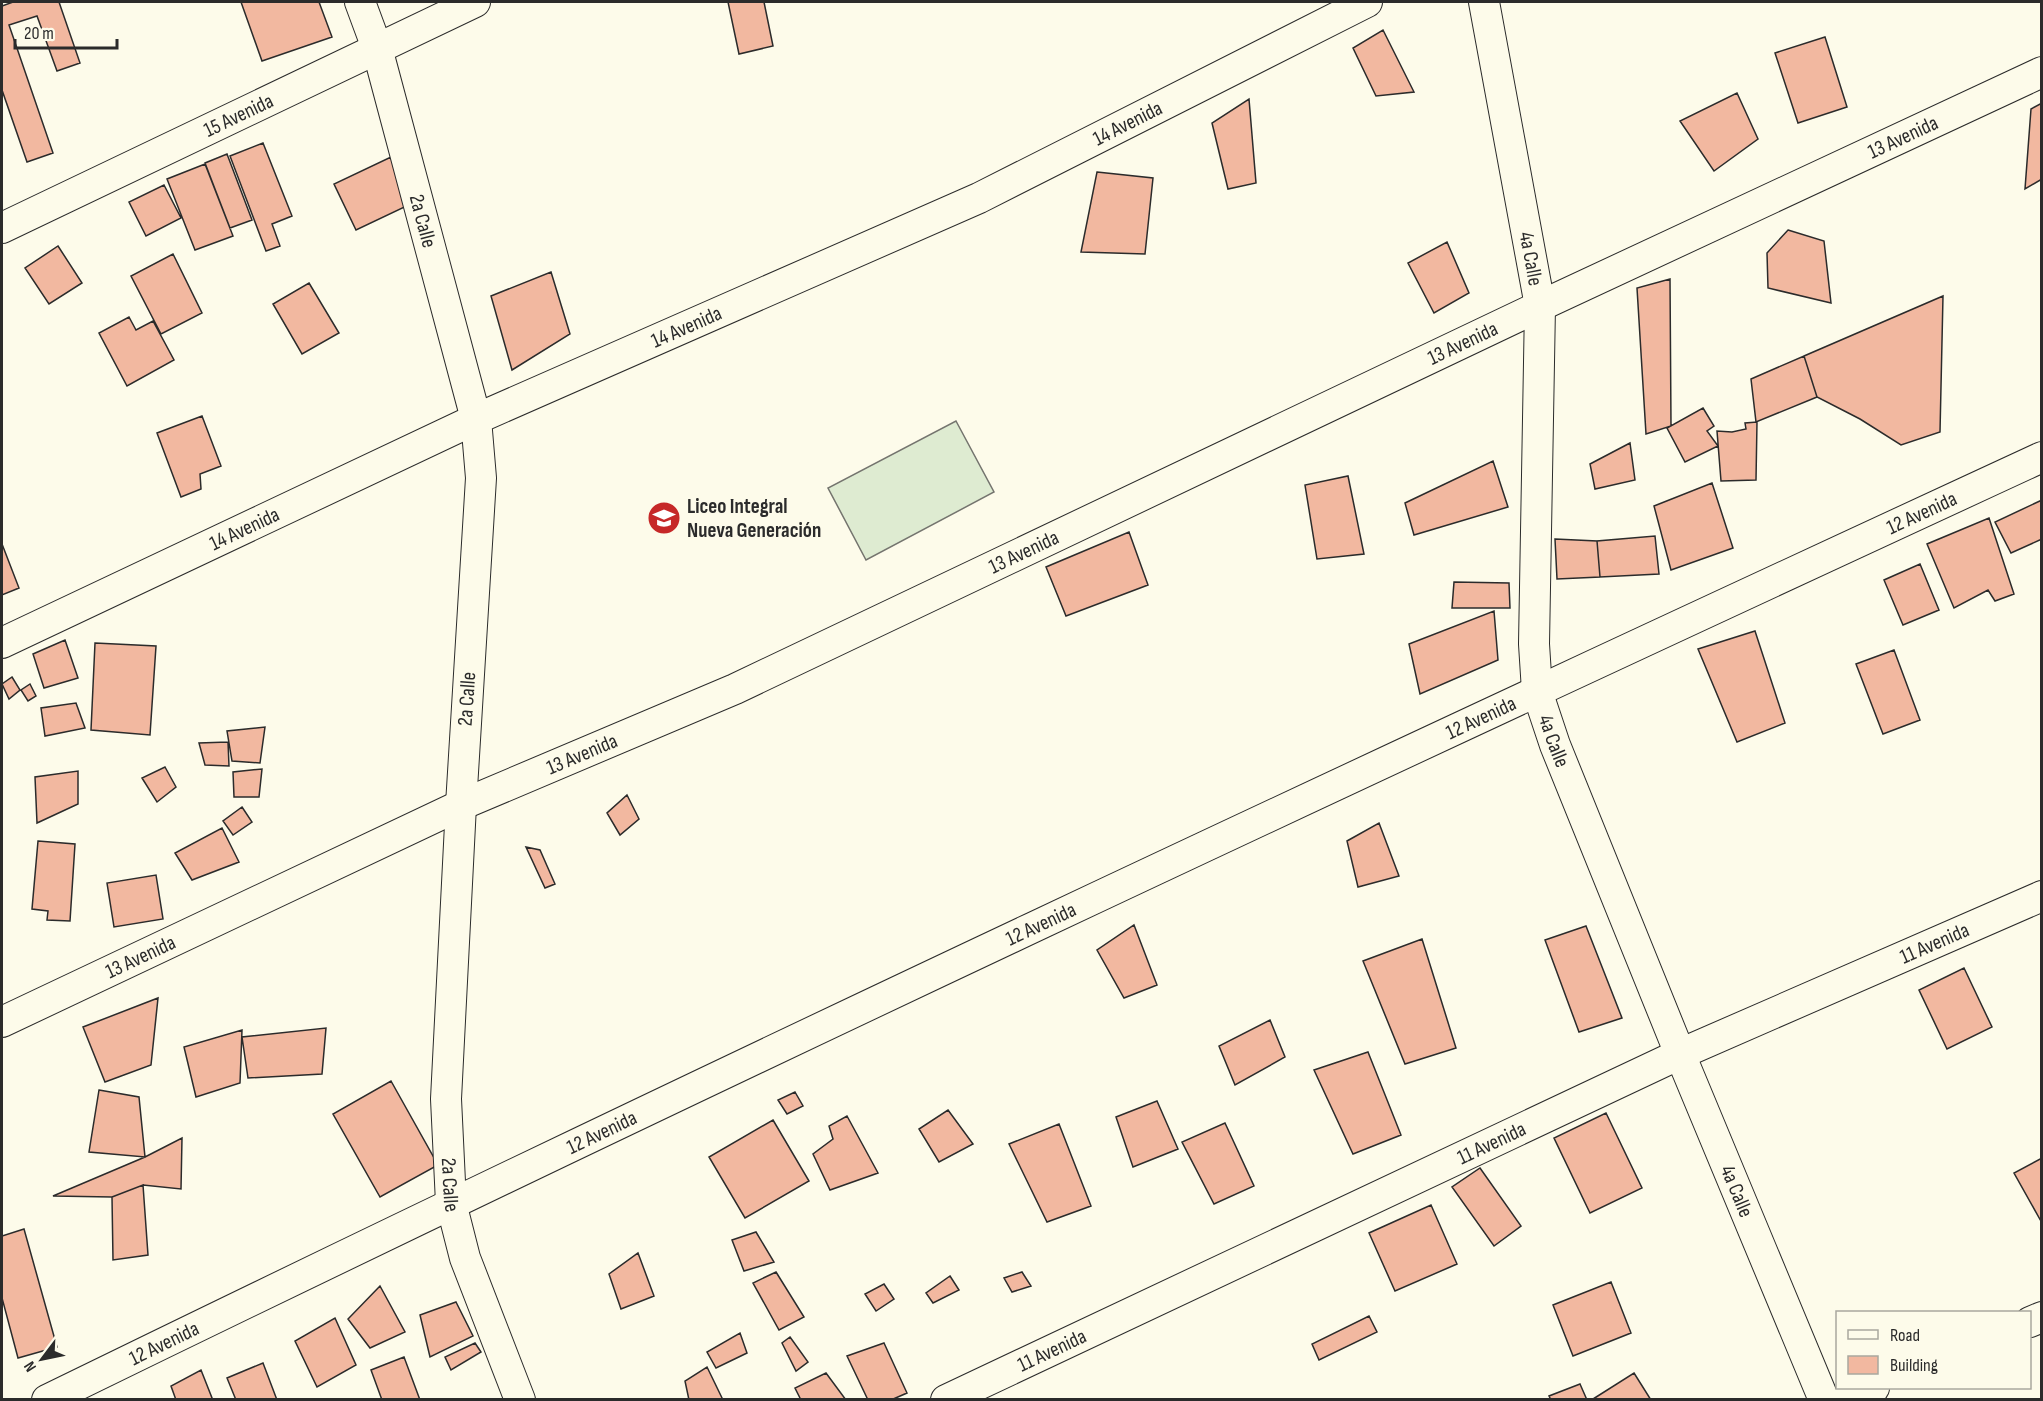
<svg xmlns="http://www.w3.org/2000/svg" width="2043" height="1401" font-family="'Sofia Sans Condensed',sans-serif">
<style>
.pitch{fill:#deebd1;stroke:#74746e;stroke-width:1.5}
.building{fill:#f2b8a0;stroke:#2b2b2b;stroke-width:1.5}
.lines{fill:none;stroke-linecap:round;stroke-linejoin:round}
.minor-casing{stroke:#2b2b2b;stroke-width:32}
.minor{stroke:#fdfbea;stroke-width:30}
.labels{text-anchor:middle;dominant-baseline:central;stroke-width:4.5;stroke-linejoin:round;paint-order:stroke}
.street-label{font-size:21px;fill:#2b2b2b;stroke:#fdfbea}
.poi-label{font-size:21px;font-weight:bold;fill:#2b2b2b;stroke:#fdfbea;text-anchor:start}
</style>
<rect width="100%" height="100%" fill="#fdfbea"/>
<path class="pitch" d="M956 421 994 492 866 560 828 488Z"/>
<path class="building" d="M13 2H59L80 63 57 71 37 16 9 25 53 153 27 162 2 90V6Z
M241 2H319L332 37 262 61Z
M728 2H764L773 46 739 54Z
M1383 30 1414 92 1376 96 1353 48Z
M1825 37 1847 107 1798 123 1775 53Z
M1737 93 1758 139 1714 171 1680 121Z
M1249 99 1256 183 1228 189 1212 123Z
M2042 103V179L2025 189 2031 109Z
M263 143 292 216 272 224 280 246 266 251 230 156Z
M227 154 252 220 230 228 205 163Z
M391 157 413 203 356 230 334 184Z
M205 164 233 236 195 250 167 179Z
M1097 172 1153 178 1145 254 1081 252Z
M164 185 181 218 146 236 129 202Z
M1788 230 1824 241 1831 303 1768 288 1767 253Z
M1447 242 1469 293 1434 313 1408 263Z
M58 246 82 283 49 304 25 268Z
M173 254 202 313 161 334 131 276Z
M551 272 570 334 512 370 491 296Z
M1670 279 1671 426 1646 434 1637 288Z
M309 283 339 333 302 354 273 304Z
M1943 296 1940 432 1901 445 1860 419 1817 397 1804 356Z
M129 317 136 330 153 321 174 360 127 386 99 333Z
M1804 356 1817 397 1756 422 1751 379Z
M1703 408 1714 426 1707 431 1718 446 1685 462 1667 428Z
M202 416 221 466 200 474 201 489 181 497 157 433Z
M1757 422 1756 480 1721 481 1717 431 1732 432 1746 429 1745 423Z
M1630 443 1635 480 1595 489 1590 464Z
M1493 461 1508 507 1414 535 1405 503Z
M1348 476 1364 554 1317 559 1305 485Z
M1712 483 1733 548 1671 570 1654 506Z
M2042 500V539L2011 553 1995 522Z
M1989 518 2014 594 1995 601 1988 590 1954 608 1927 544Z
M1129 532 1148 585 1066 616 1046 567Z
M1655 536 1659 574 1600 577 1597 541Z
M1555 539 1597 541 1600 577 1557 579Z
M2 544 19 588 2 595Z
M1920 564 1939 610 1903 625 1884 580Z
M1454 582 1509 583 1510 608H1452Z
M1494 611 1498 660 1420 694 1409 644Z
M1755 631 1785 723 1737 742 1698 649Z
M65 640 78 678 44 688 33 654Z
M95 643 156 646 150 735 91 730Z
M1894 650 1920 720 1883 734 1856 664Z
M12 677 20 690 9 699 2 684Z
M30 684 36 696 28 701 21 690Z
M76 703 85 728 45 736 41 708Z
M265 727 260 763 232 761 227 731Z
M228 742 229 766 205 765 199 743Z
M165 767 176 787 157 802 142 778Z
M262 769 259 797H234L233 772Z
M78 771V804L37 823 35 777Z
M627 795 639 819 620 835 607 813Z
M242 807 252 822 233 835 223 821Z
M1379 823 1399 876 1358 887 1347 841Z
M222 828 239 862 192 880 175 853Z
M38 841 75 844 70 921 47 920 48 911 32 909Z
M526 847 540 850 555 884 545 888Z
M156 875 163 919 114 927 107 883Z
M1134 925 1157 985 1124 998 1097 950Z
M1586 926 1622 1018 1579 1032 1545 940Z
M1422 939 1456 1048 1405 1064 1363 961Z
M1964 968 1992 1027 1947 1049 1919 990Z
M158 998 151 1065 105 1082 83 1027Z
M1270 1020 1285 1057 1235 1085 1219 1046Z
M326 1028 322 1074 248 1078 242 1037Z
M242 1030 240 1083 196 1097 184 1047Z
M1368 1052 1401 1135 1353 1154 1314 1070Z
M391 1081 438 1165 380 1197 333 1114Z
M99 1090 139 1097 145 1157 89 1152Z
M795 1092 803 1106 787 1114 778 1100Z
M1157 1101 1178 1149 1133 1167 1116 1117Z
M948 1110 973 1144 939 1162 919 1129Z
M1606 1113 1642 1188 1590 1213 1554 1138Z
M847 1116 878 1173 830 1190 813 1154 833 1139 829 1126Z
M773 1120 809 1181 745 1218 709 1157Z
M1225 1123 1254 1186 1214 1204 1182 1142Z
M1059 1124 1091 1206 1047 1222 1009 1144Z
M182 1138 181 1189 143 1185 112 1197 53 1196 145 1157Z
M2042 1158V1223L2014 1173Z
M1480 1168 1521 1226 1494 1246 1452 1187Z
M143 1185 148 1255 113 1260 112 1197Z
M1431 1205 1457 1264 1395 1291 1369 1233Z
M24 1229 57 1347 18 1358 2 1298V1236Z
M756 1232 774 1262 744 1271 732 1240Z
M638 1253 654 1296 621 1309 609 1274Z
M776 1272 804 1317 779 1330 753 1283Z
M1022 1272 1031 1286 1012 1292 1004 1278Z
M950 1276 959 1290 933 1303 926 1293Z
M1611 1282 1631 1333 1573 1356 1553 1305Z
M884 1284 894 1299 876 1311 865 1294Z
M380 1286 405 1332 370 1348 348 1319Z
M456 1302 473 1336 430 1357 420 1315Z
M1369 1316 1377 1332 1319 1360 1312 1344Z
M335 1318 356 1365 317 1387 295 1341Z
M740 1333 747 1353 716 1368 707 1352Z
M790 1337 808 1362 796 1371 782 1343Z
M475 1343 481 1352 451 1370 445 1357Z
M884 1343 907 1393 891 1400H868L847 1356Z
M404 1357 420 1400H382L371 1370Z
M263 1363 277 1400H236L227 1378Z
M707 1367 723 1400H689L685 1381Z
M201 1370 212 1398 208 1400H176L171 1386Z
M826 1373 846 1400H801L795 1388Z
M1634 1373 1651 1400H1593V1399Z
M1580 1384 1587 1400H1551L1549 1396Z"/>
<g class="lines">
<g class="minor-casing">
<g id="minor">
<path id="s1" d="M360 2 377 48 476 419 481 478 461 805 446 1099 451 1203 465 1258 520 1400"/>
<path id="s2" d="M1484 2 1540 306 1534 644 1537 691 1555 745 1680 1054 1824 1400"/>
<path id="s3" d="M2 228 475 2"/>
<path id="s4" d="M2 643 476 419 979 198 1367 2"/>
<path id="s5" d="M2 1022 461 805 735 689 1540 306 2042 72"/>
<path d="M2030 1322 2042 1317"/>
<path id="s6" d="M47 1400C708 1077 1374 766 2042 457"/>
<path id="s7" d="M946 1400 1680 1054 2042 896"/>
<path d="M1846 1400 1874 1388"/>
</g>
</g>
<use href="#minor" class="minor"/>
</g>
<defs>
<g id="school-disc" transform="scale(1.725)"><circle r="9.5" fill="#c62828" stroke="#fdfbea"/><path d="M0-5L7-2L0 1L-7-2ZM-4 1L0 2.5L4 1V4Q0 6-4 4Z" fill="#fff"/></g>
</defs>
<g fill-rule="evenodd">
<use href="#school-disc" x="664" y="518"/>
</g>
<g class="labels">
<g class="street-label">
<text stroke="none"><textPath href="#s3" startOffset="262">15 Avenida</textPath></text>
<text stroke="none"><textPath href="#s4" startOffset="1240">14 Avenida</textPath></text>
<text stroke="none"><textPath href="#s5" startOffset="2097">13 Avenida</textPath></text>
<text stroke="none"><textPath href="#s1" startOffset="228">2a Calle</textPath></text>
<text stroke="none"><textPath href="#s2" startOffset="261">4a Calle</textPath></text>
<text stroke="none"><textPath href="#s4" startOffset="754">14 Avenida</textPath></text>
<text stroke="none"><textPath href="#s5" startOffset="1611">13 Avenida</textPath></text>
<text stroke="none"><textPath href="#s6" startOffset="2074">12 Avenida</textPath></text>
<text stroke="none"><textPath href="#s4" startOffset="268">14 Avenida</textPath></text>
<text stroke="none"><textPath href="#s5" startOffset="1125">13 Avenida</textPath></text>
<text transform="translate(467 699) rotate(-86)">2a Calle</text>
<text stroke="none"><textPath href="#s6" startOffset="1588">12 Avenida</textPath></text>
<text stroke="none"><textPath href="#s2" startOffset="747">4a Calle</textPath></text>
<text stroke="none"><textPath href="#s5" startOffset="639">13 Avenida</textPath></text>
<text stroke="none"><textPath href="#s6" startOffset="1102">12 Avenida</textPath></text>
<text stroke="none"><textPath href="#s7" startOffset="1089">11 Avenida</textPath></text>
<text stroke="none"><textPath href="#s5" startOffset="153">13 Avenida</textPath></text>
<text stroke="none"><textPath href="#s6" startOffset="616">12 Avenida</textPath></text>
<text stroke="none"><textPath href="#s7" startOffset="603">11 Avenida</textPath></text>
<text stroke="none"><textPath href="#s1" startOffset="1200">2a Calle</textPath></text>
<text stroke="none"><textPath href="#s2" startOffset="1233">4a Calle</textPath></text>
<text stroke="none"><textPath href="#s6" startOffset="130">12 Avenida</textPath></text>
<text stroke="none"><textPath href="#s7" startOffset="117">11 Avenida</textPath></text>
</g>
<g class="poi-label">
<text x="687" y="506">Liceo Integral<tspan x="687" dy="24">Nueva Generación</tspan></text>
</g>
</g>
<rect width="2043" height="1401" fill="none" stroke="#2b2b2b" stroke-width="6"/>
<rect x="1836" y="1311" width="195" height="78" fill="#fdfbea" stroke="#a9a89e" stroke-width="1.5"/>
<rect x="1848" y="1330" width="30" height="9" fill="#fdfbea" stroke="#a9a89e" stroke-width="1.5"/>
<text x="1890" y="1341" font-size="18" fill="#2b2b2b">Road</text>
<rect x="1848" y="1356" width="30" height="18" fill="#f2b8a0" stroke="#a9a89e" stroke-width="1.5"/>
<text x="1890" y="1371" font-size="18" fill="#2b2b2b">Building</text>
<g transform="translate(42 1359) rotate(238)" stroke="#fdfbea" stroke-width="4.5" paint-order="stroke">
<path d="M0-4.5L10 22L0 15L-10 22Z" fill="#2b2b2b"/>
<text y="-9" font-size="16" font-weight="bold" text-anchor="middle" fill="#2b2b2b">N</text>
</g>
<path d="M15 39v9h102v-9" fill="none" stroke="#2b2b2b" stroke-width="3"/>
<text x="24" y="39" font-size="18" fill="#2b2b2b" stroke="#fdfbea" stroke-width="4.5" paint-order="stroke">20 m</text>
</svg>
